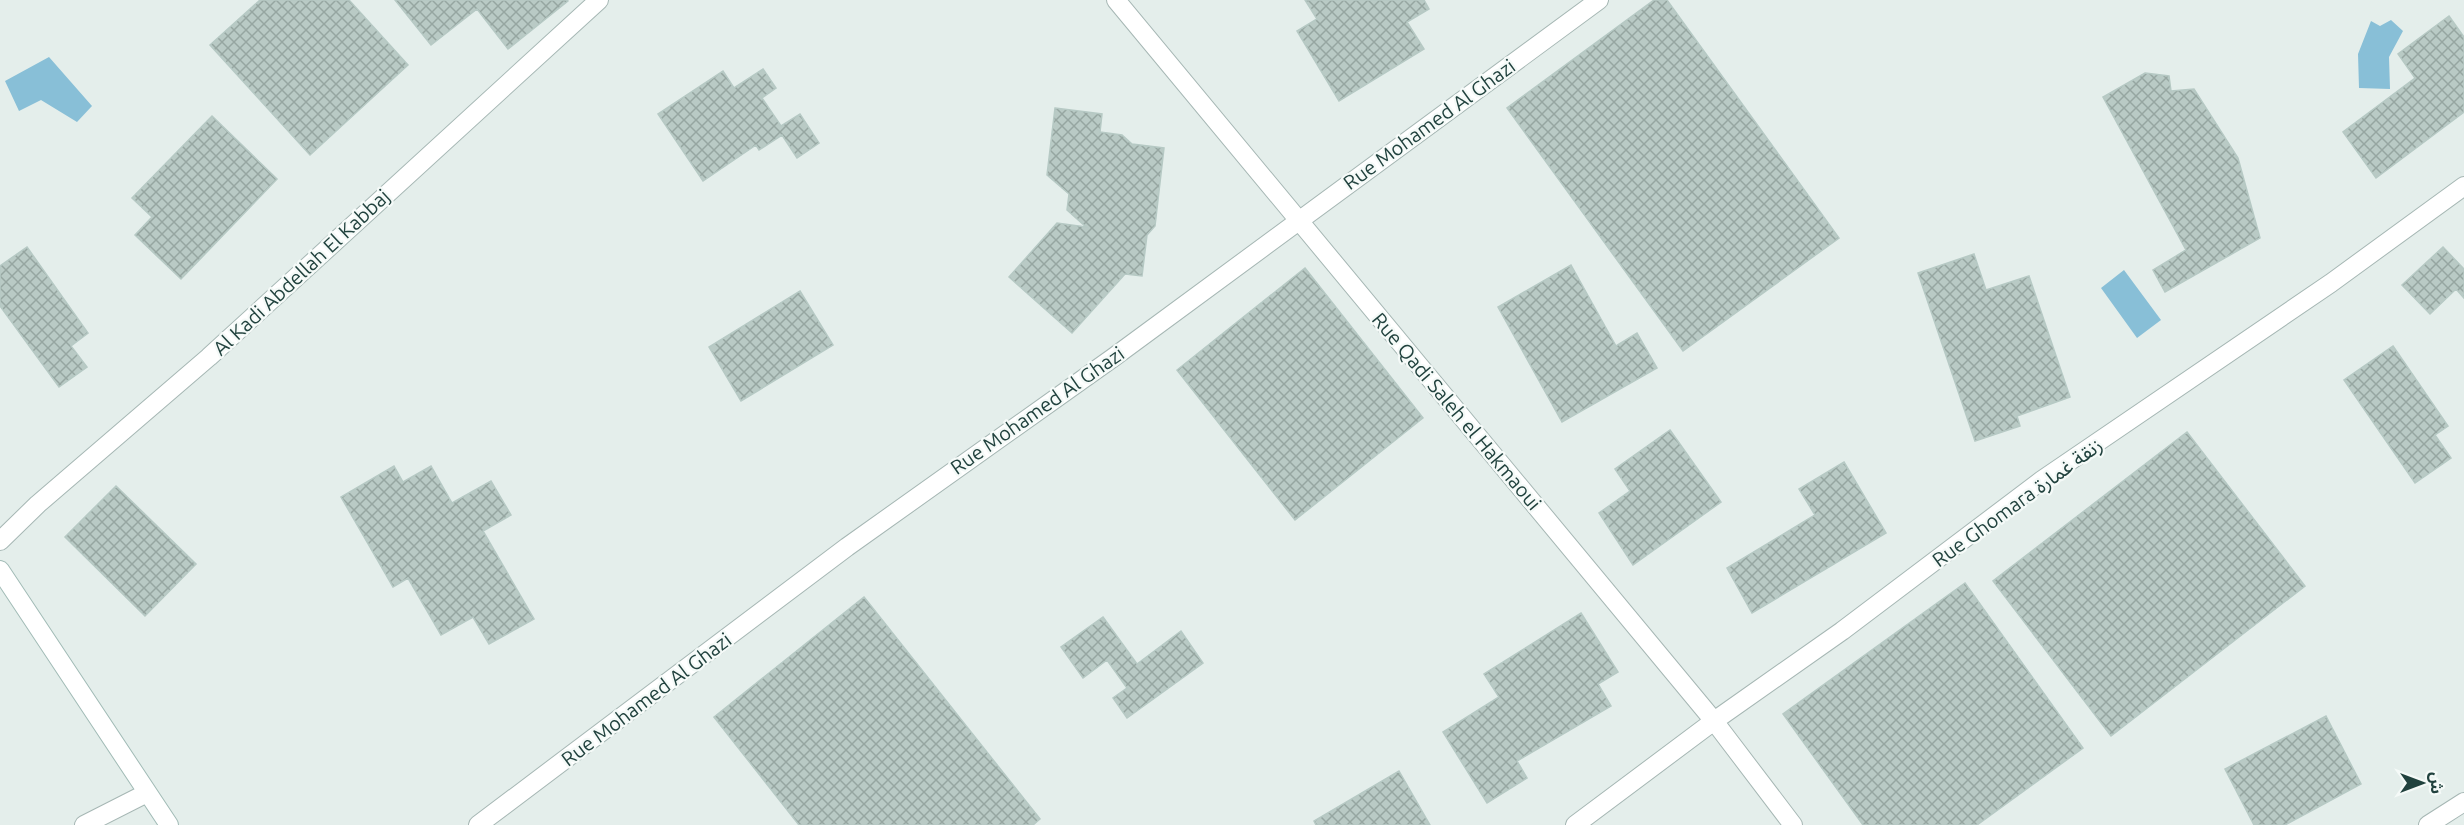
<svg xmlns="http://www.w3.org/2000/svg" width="2464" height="825" font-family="Ubuntu,'Noto Sans Arabic',sans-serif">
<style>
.water{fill:#88bfd7}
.building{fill:url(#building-cross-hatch);stroke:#b6c9c4;stroke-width:1.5}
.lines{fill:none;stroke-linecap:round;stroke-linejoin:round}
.street-casing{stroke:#a6b7b4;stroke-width:20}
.secondary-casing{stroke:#a1bbb6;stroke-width:20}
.street{stroke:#fff;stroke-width:18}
.secondary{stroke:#fff;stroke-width:18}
.labels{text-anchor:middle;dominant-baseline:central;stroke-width:4.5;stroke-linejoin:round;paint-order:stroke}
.street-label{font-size:20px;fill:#21423e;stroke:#f5faf8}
</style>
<defs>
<pattern id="building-cross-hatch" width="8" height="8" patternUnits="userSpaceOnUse" patternTransform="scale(1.5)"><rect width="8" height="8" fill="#b9cac5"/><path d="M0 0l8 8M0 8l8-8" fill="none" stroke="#96a6a1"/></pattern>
</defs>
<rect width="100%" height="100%" fill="#e4eeeb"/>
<path class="water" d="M2391 20 2403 31 2389 57 2390 89 2359 88 2358 54 2371 21 2380 26Z
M49 57 92 106 77 122 41 100 19 111 5 81Z
M2124 270 2161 320 2137 338 2101 288Z"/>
<path class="building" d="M260 0H349L408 65 310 155 210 45Z
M395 0H567L568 1 508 49 477 9 431 45Z
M1305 0H1424L1429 9 1407 22 1424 49 1339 101 1297 31 1317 19Z
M1654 0H1667L1839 238 1683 351 1507 108Z
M2449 16 2464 37V112L2376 178 2343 132 2415 78 2398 54Z
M763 69 776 88 762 98 781 126 800 114 819 143 797 158 782 135 759 150 756 145 703 181 658 114 723 71 734 88Z
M2145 73 2169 76 2171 91 2194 89 2238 158 2260 238 2165 292 2153 270 2186 250 2103 97Z
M1055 108 1102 114 1100 132 1122 135 1132 144 1164 148 1155 226 1147 235 1142 276 1125 274 1072 333 1009 277 1057 223 1086 227 1067 210 1069 194 1047 175Z
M212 116 277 179 181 279 135 235 152 217 132 198Z
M27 247 88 333 71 346 87 367 59 387 0 306V266Z
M2443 247 2464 269V298L2456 289 2430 314 2402 285Z
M1974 254 1986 290 2029 276 2070 397 2017 416 2020 426 1975 441 1918 273Z
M1571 265 1616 346 1637 333 1657 368 1562 422 1498 307Z
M1305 268 1423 418 1295 520 1177 370Z
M800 291 833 345 741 401 709 347Z
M2393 346 2448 426 2435 435 2451 458 2415 483 2344 380Z
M1670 430 1721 502 1633 565 1599 513 1630 491 1615 469Z
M2187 432 2305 586 2111 736 1993 581Z
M1844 462 1886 533 1752 613 1727 568 1815 515 1799 489Z
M394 466 403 482 431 466 452 503 491 481 511 515 483 531 534 619 489 644 473 617 441 635 408 578 393 587 341 497Z
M116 486 196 564 145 616 65 537Z
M1965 583 2083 748 1977 825H1863L1783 714Z
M864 597 1040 819 1033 825H799L714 717Z
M1581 613 1618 672 1598 684 1611 706 1517 761 1527 778 1487 803 1443 732 1499 697 1484 674Z
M1103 617 1137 664 1181 631 1203 663 1127 718 1113 698 1127 688 1107 660 1083 678 1061 647Z
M2326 716 2361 784 2285 825H2254L2225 769Z
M1399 771 1430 825H1316L1314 821Z"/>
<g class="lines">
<g class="street-casing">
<path id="street" d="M1116 0 1714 721 1793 825
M0 541 38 504 209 357 599 0
M84 825 147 793
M478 825 847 547 1114 357 1599 0
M1575 825 1714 721 1842 631 2042 480 2331 283 2464 186
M2428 825 2464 802"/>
</g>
<g class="secondary-casing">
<path id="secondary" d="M0 570 169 825"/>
</g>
<use href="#street" class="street"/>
<use href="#secondary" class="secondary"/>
</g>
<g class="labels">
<g class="street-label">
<text transform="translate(1429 124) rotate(-36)">Rue Mohamed Al Ghazi</text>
<text transform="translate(301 272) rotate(-43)">Al Kadi Abdellah El Kabbaj</text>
<text transform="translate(1037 410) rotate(-35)">Rue Mohamed Al Ghazi</text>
<text transform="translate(1457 411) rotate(50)">Rue Qadi Saleh el Hakmaoui</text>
<text transform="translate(2017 502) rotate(-36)">Rue Ghomara زنقة غمارة</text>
<text transform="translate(646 699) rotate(-37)">Rue Mohamed Al Ghazi</text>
</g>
</g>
<g transform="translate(2422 783) rotate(90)" stroke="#f5faf8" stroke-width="4.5" paint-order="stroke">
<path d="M0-4.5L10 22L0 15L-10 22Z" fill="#21423e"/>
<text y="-9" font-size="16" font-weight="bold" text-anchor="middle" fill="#21423e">ش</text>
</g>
</svg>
